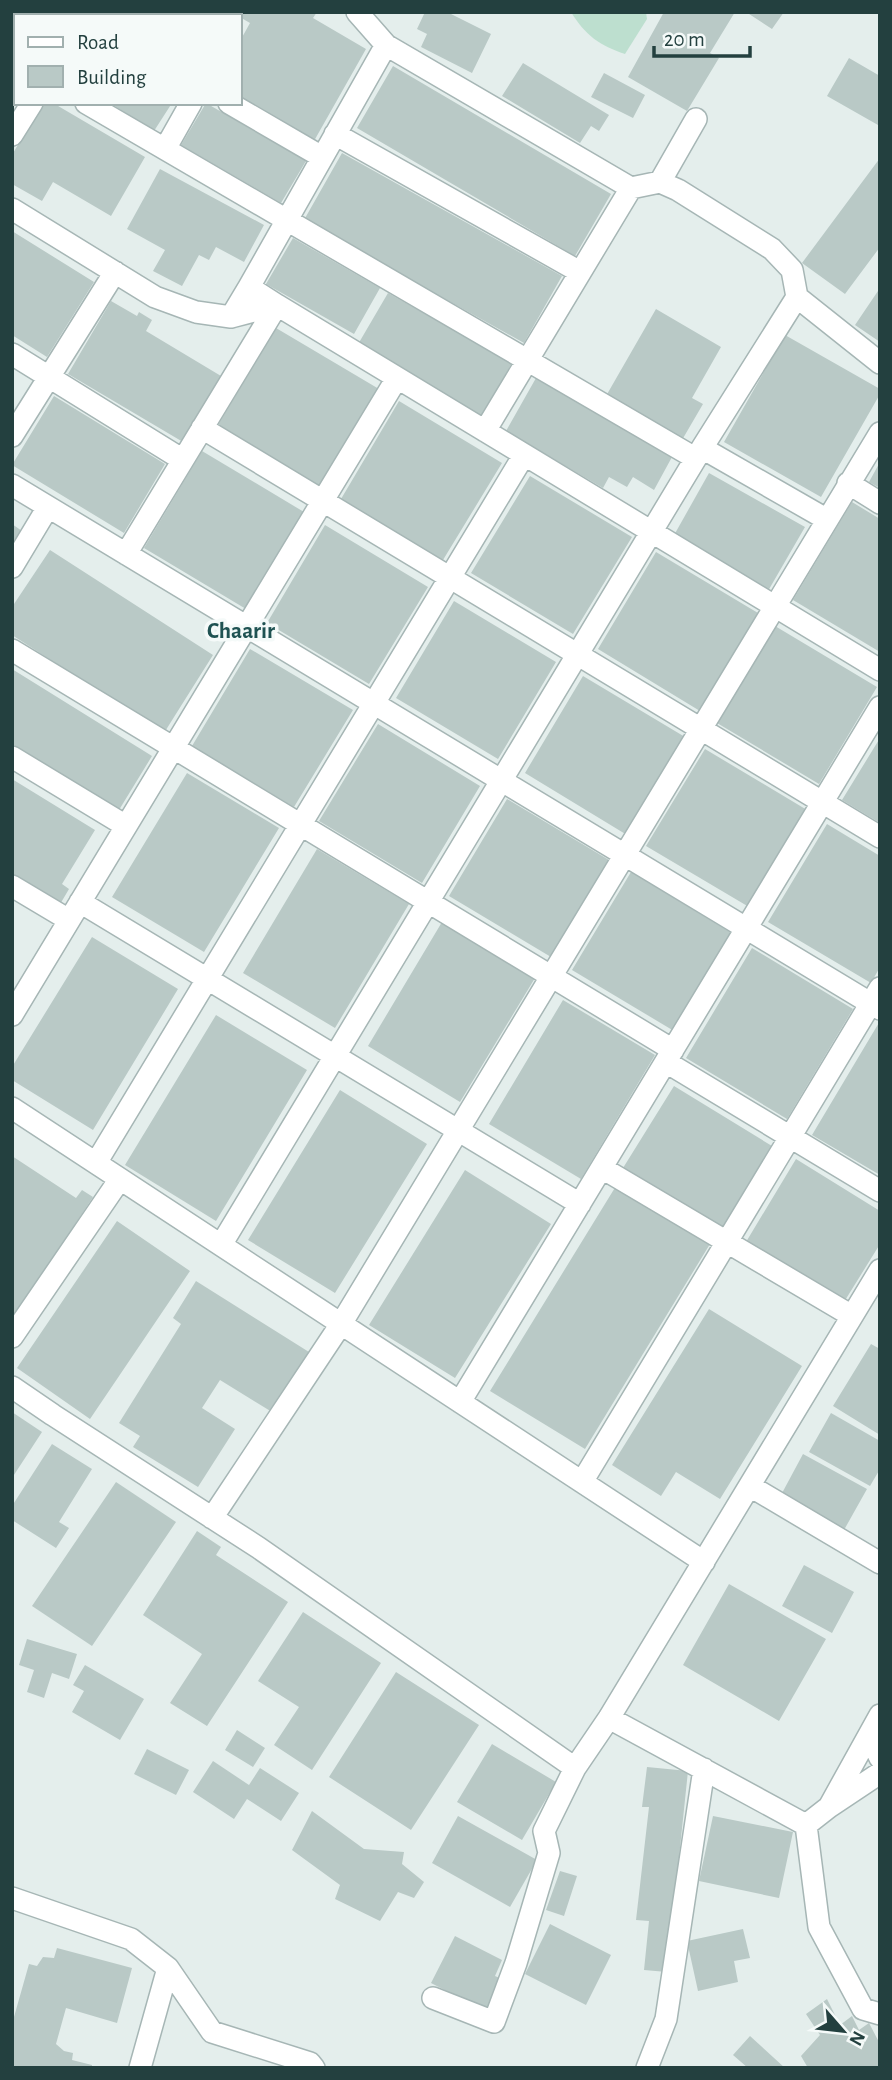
<svg xmlns="http://www.w3.org/2000/svg" width="892" height="2080" font-family="'Alegreya Sans',sans-serif">
<style>
.green{fill:#bddfcf}
.building{fill:#b9c9c6}
.lines{fill:none;stroke-linecap:round;stroke-linejoin:round}
.minor-casing{stroke:#a6b6b5;stroke-width:24}
.minor{stroke:#fff;stroke-width:21}
.labels{text-anchor:middle;dominant-baseline:central;stroke-width:7;stroke-linejoin:round;paint-order:stroke}
.quarter-label{font-size:23px;font-weight:bold;fill:#1f5252;stroke:#f5faf9}
</style>
<rect width="100%" height="100%" fill="#e4eeec"/>
<path class="green" d="M571 12H646L647 19 625 54C600 46 585 35 571 12Z"/>
<path class="building" d="M12 12H61L67 16H16V44L12 42Z
M94 12H182L188 16H100Z
M231 12H317L313 18 366 49 314 141 240 99V41L250 23Z
M425 12H447L491 34 472 73 421 47 427 34 417 29Z
M664 12H735L710 53 719 58 687 111 628 77Z
M746 12H784L772 29Z
M849 58 880 76V121L878 125 827 96Z
M523 63 609 115 599 131 591 126 580 143 502 96Z
M393 66 611 194 575 256 357 128Z
M604 73 645 95 633 118 591 97Z
M42 103H53L145 157 111 216 53 182 42 201 12 184V155Z
M110 103H172L154 131Z
M206 103 306 161 281 203 181 145Z
M342 153 562 276 524 343 304 220Z
M880 158V247L845 294 802 263Z
M160 169 264 225 244 262 216 247 209 260 199 255 182 286 153 271 165 250 127 229Z
M12 231 94 282 47 357 12 335Z
M293 238 380 288 354 334 266 284Z
M880 288V342L855 325Z
M388 293 512 363 481 417 357 346Z
M111 301 137 316 139 312 152 320 146 331 221 376 183 442 68 374Z
M656 309 721 347 692 398 703 404 682 440 606 396Z
M276 328 379 389 320 487 218 425Z
M785 335 880 389V394L821 497 724 442Z
M536 378 672 457 654 490 633 477 627 487 609 477 603 488 506 431Z
M54 396 165 464 124 533 12 465Z
M399 401 502 463 443 560 341 499Z
M202 451 304 512 246 609 144 548Z
M880 462V488L869 482Z
M709 473 805 527 768 591 673 537Z
M530 476 632 537 573 634 471 573Z
M852 502 880 519V652L793 600Z
M12 524 22 531 12 547Z
M325 525 428 587 369 684 267 623Z
M50 550 213 655 164 733 12 635V607Z
M656 552 758 613 700 711 598 649Z
M454 601 556 662 498 759 396 698Z
M775 626 877 687 819 784 717 723Z
M250 649 353 710 294 807 192 746Z
M12 669 152 756 119 810 12 744Z
M583 676 685 737 627 835 525 773Z
M378 724 480 786 422 883 319 821Z
M880 738V823L842 800Z
M705 749 807 810 749 907 646 846Z
M187 773 279 828 204 952 112 897Z
M12 779 95 830 62 884 69 889 59 906 12 877Z
M507 799 609 860 551 957 449 896Z
M827 824 880 856V967L871 983 768 922Z
M317 849 409 904 335 1028 243 973Z
M631 872 733 934 674 1031 572 970Z
M442 922 535 978 460 1102 368 1046Z
M92 937 178 989 93 1130 12 1080V1067Z
M752 948 853 1009 787 1119 686 1058Z
M563 1000 655 1055 581 1179 489 1124Z
M216 1015 307 1070 216 1221 125 1165Z
M880 1021V1175L812 1135Z
M674 1086 772 1146 722 1229 623 1168Z
M340 1090 427 1144 335 1293 248 1240Z
M12 1156 76 1198 82 1190 93 1197 64 1241 68 1244 57 1259 54 1257 12 1319Z
M796 1159 880 1211V1244L844 1302 746 1242Z
M465 1170 551 1224 455 1378 369 1325Z
M616 1186 710 1244 585 1449 490 1391Z
M117 1221 190 1271 90 1419 17 1368Z
M196 1281 309 1352 272 1412 220 1380 202 1408 235 1429 198 1487 133 1447 140 1436 119 1423 181 1324 173 1318Z
M709 1309 802 1366 720 1499 676 1472 661 1496 612 1465Z
M871 1344 880 1349V1435L833 1406Z
M12 1412 42 1432 12 1478Z
M831 1413 880 1441V1469L870 1486 809 1452Z
M52 1444 92 1469 59 1522 69 1528 56 1548 12 1520V1506Z
M803 1454 867 1489 844 1530 781 1495Z
M116 1482 176 1522 92 1646 32 1606Z
M197 1531 221 1547 216 1555 288 1602 207 1726 170 1703 202 1654 143 1615Z
M804 1565 854 1592 832 1633 782 1606Z
M729 1584 826 1639 779 1721 683 1665Z
M303 1612 381 1663 312 1770 274 1745 299 1707 258 1681Z
M27 1639 77 1654 69 1679 52 1673 44 1698 27 1692 34 1670 19 1665Z
M85 1665 144 1699 120 1740 72 1712 84 1691 73 1685Z
M396 1672 479 1725 411 1830 329 1777Z
M237 1730 265 1748 253 1767 225 1750Z
M492 1744 556 1782 522 1840 457 1802Z
M147 1749 189 1770 176 1795 134 1774Z
M213 1761 249 1785 260 1768 299 1793 281 1821 247 1799 234 1819 193 1792Z
M647 1767 688 1771 667 1972 644 1970 649 1921 636 1920 649 1807H642Z
M312 1811 364 1849 404 1852 402 1864 424 1882 414 1898 398 1892 380 1921 335 1899 340 1885 292 1850Z
M458 1816 537 1860 510 1907 432 1863Z
M713 1816 793 1832 779 1898 699 1881Z
M560 1871 577 1876 564 1916 546 1910Z
M550 1924 611 1955 586 2005 525 1974Z
M743 1929 750 1958 734 1961 738 1982 698 1991 687 1941Z
M455 1936 502 1960 495 1976 502 1979 486 2011 431 1983Z
M57 1948 132 1968 117 2023 66 2008 56 2044 64 2051 73 2053 72 2060 92 2065V2068H12V2024L29 1964 37 1966 43 1957 54 1958Z
M827 1999 840 2025 852 2016 859 2030 869 2023 880 2044V2068H808L801 2056 820 2035 806 2014Z
M750 2036 785 2068H748L733 2055Z"/>
<g class="lines">
<g class="minor-casing">
<path id="minor" d="M77 12 83 16
M200 12 206 16
M357 12 386 45 631 188 660 182 678 190 772 249 792 270 797 297 880 363
M12 60 16 62
M86 103 695 458
M229 103 322 157
M335 134 580 272
M12 135 32 103
M165 149 191 103
M660 182 696 119
M12 209 155 297 196 312 231 317 277 305 880 670
M249 287 386 45
M12 354 183 460
M202 428 880 837
M485 431 631 188
M12 436 115 272
M702 448 826 519
M848 483 880 503
M12 485 880 1009
M126 554 277 305 249 287 231 317
M12 567 48 507
M12 650 673 1050
M12 757 126 826
M12 886 69 920
M80 902 580 1204
M12 1015 397 378
M666 1062 880 1191
M12 1108 704 1562
M96 1163 524 455
M602 1168 852 1316
M221 1245 702 448 797 297
M12 1337 120 1179
M12 1387 53 1415 259 1548 575 1768 609 1718 880 1270
M460 1402 880 707
M582 1482 880 988
M750 1486 880 1563
M212 1518 341 1324 880 433
M880 1715 829 1807 880 1773
M609 1718 806 1825 829 1807
M869 1735 880 1758
M806 1825 819 1927 863 2009 880 2014
M12 1898 131 1939 168 1968 212 2032 310 2063 314 2068
M433 1998 494 2022 516 1963 549 1853 544 1831 575 1768
M140 2068 168 1968
M647 2068 666 2019 704 1769"/>
</g>
<use href="#minor" class="minor"/>
</g>
<g class="labels">
<g class="quarter-label">
<text x="241" y="631">Chaarir</text>
</g>
</g>
<rect width="892" height="2080" fill="none" stroke="#23403f" stroke-width="28"/>
<rect x="14" y="14" width="228" height="91" fill="#f5faf9" stroke="#a1b0af" stroke-width="2"/>
<rect x="28" y="37" width="35" height="10" fill="#ffffff" stroke="#a1b0af" stroke-width="2"/>
<text x="77" y="49" font-size="21" fill="#23403f">Road</text>
<rect x="28" y="66" width="35" height="21" fill="#b9c9c6" stroke="#a1b0af" stroke-width="2"/>
<text x="77" y="84" font-size="21" fill="#23403f">Building</text>
<g transform="translate(843 2031) rotate(118)" stroke="#f5faf9" stroke-width="5" paint-order="stroke">
<path d="M0-5L12 26L0 18L-12 26Z" fill="#23403f"/>
<text y="-10" font-size="19" font-weight="bold" text-anchor="middle" fill="#23403f">N</text>
</g>
<path d="M654 46v10h96v-10" fill="none" stroke="#23403f" stroke-width="3.5"/>
<text x="664" y="46" font-size="21" fill="#23403f" stroke="#f5faf9" stroke-width="5" paint-order="stroke">20 m</text>
</svg>
